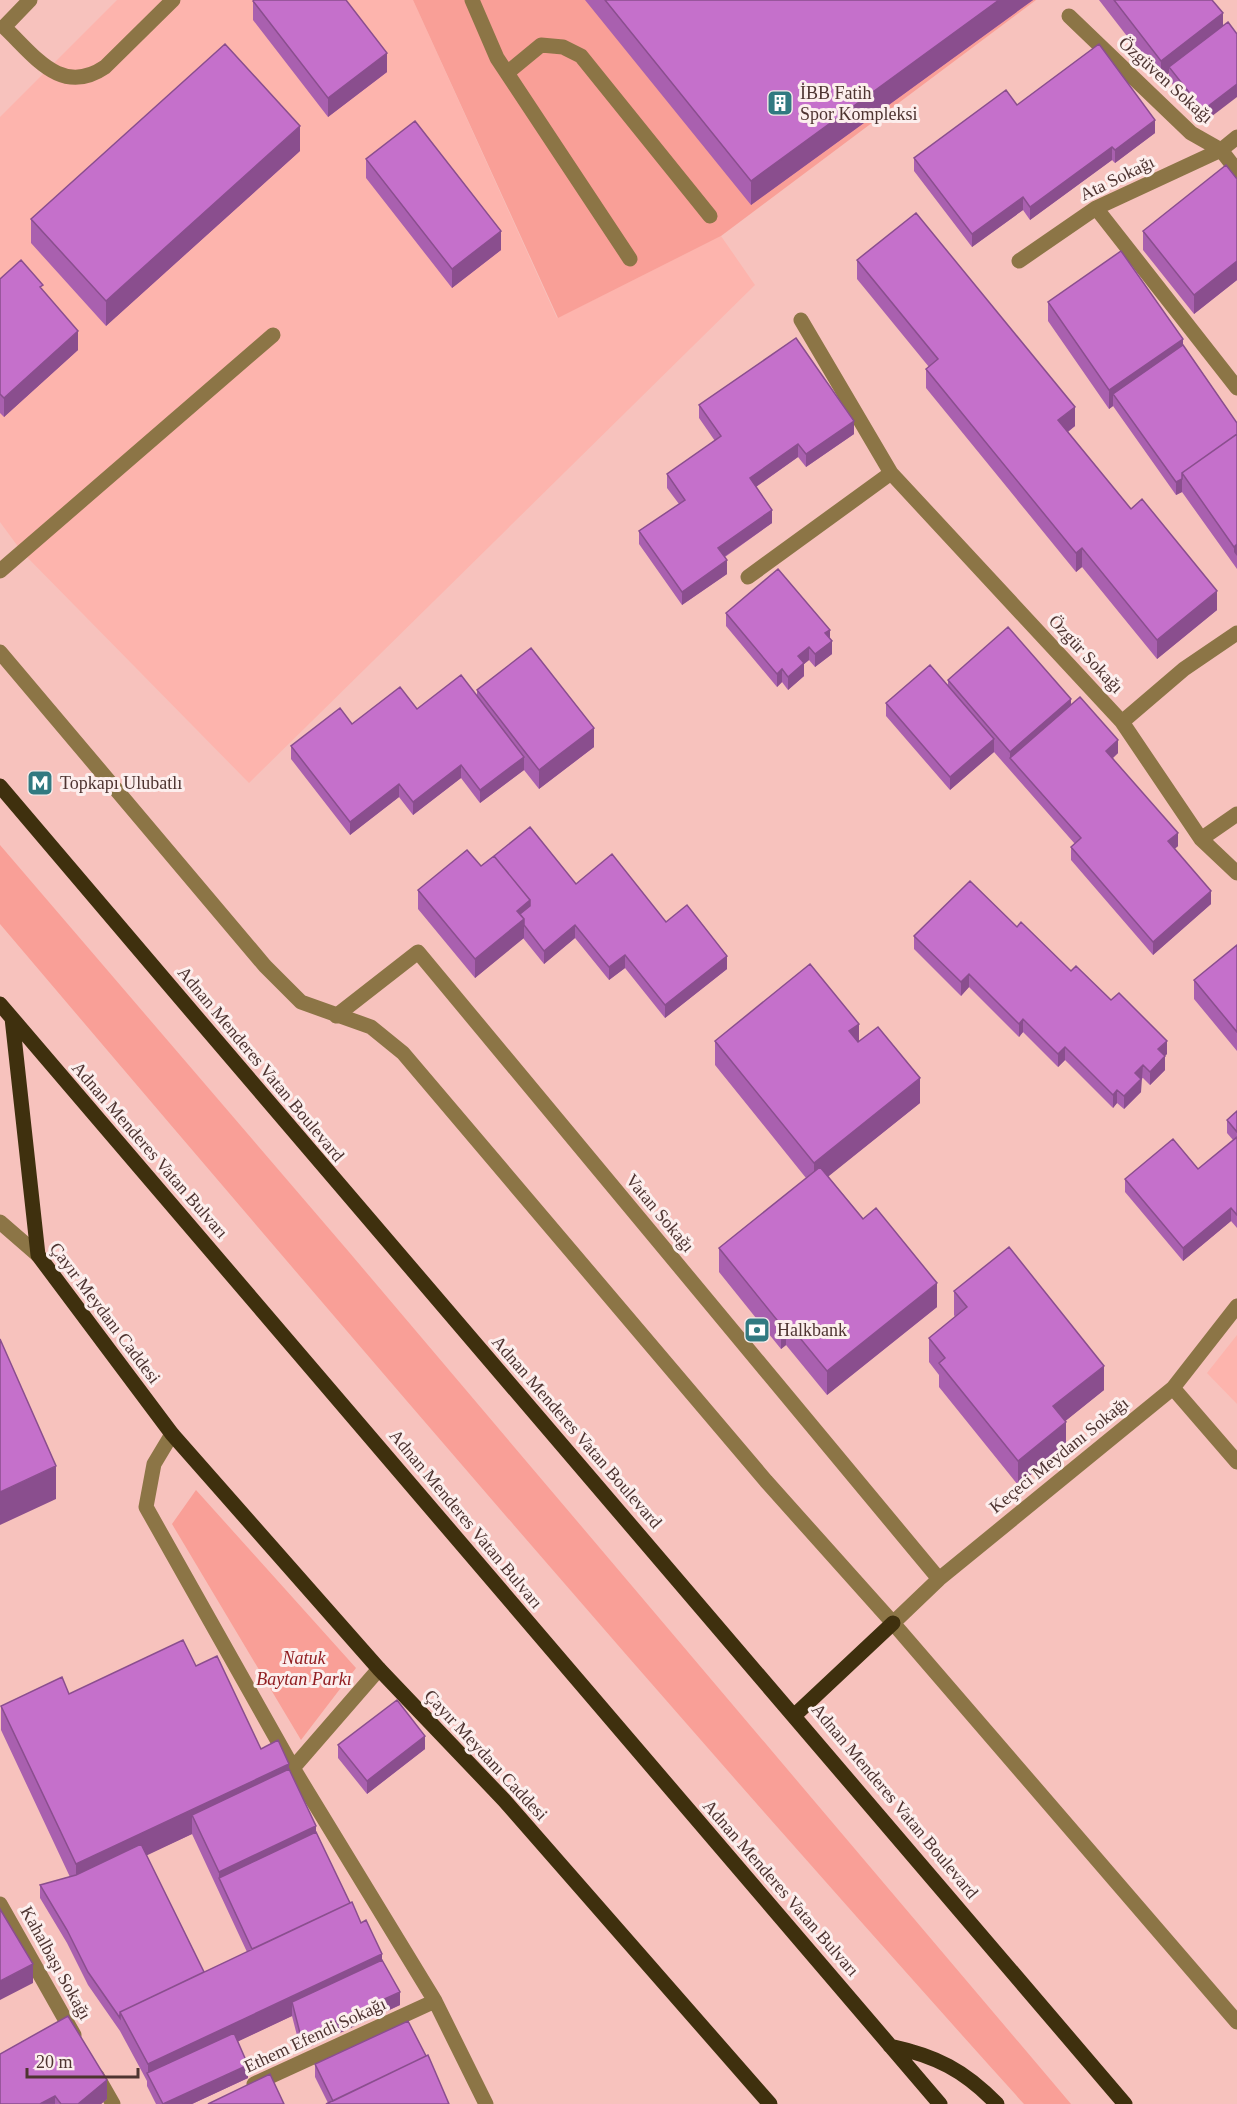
<svg xmlns="http://www.w3.org/2000/svg" width="1237" height="2104" font-family="'Times New Roman',serif">
<style>
.built{fill:#fdb4ad}
.green{fill:#f99f97}
.lines{fill:none;stroke-linecap:round;stroke-linejoin:round}
.minor{stroke:#8c7546;stroke-width:15}
.major{stroke:#3f300e;stroke-width:15}
.wall{fill:#a960af;fill-rule:evenodd}
.shaded-wall{fill:#8a4e8e}
.building{fill:#c570cb;stroke:#8a4e8e;stroke-width:1.5}
.labels{text-anchor:middle;dominant-baseline:central;stroke-width:6;stroke-linejoin:round;paint-order:stroke}
.street-label{font-size:18px;fill:#4e3431;stroke:#fceeed}
.poi-label{font-size:18px;fill:#4e3431;stroke:#fceeed;text-anchor:start}
.park-label{font-size:18px;font-style:italic;fill:#911e22;stroke:#fceeed}
</style>
<rect width="100%" height="100%" fill="#f7c2bd"/>
<path class="built" d="M117 0H413L557 318 721 236 755 285 249 783 22 552 0 522V117Z
M1237 1335V1404L1207 1373Z"/>
<path class="green" d="M413 0H1036L721 236 558 318Z
M0 845 349 1252 1071 2104H1024C675 1717 337 1321 0 924Z
M196 1490 356 1668 301 1740 172 1524Z"/>
<g class="lines">
<path class="minor" d="M30 0 4 27C34 55 61 97 105 67L173 0
M472 0 497 58 630 259
M1069 16 1191 133 1221 150 1237 171
M507 73 541 45 563 47 581 56 710 216
M1096 208 1237 388
M1019 261 1096 208 1221 150 1237 137
M891 473 1122 722 1201 839 1237 873
M0 571 273 335
M748 577 891 473 801 320
M0 652 265 966 301 1002 371 1027 403 1053 766 1481 893 1623 1237 2022
M1122 722 1184 669 1237 633
M1201 839 1237 814
M336 1016 418 952 939 1579
M0 1222 38 1255
M1173 1388 1237 1462
M172 1434 154 1464 146 1507 293 1768 435 2001 486 2104
M893 1623 939 1579 1173 1388 1237 1306
M293 1768 379 1669
M0 1904 74 2035
M97 2076 113 2104
M254 2084 435 2001"/>
<path class="major" d="M0 786C373 1227 753 1662 1125 2104
M0 1004 940 2104
M12 1018 38 1255 172 1434 379 1669 504 1800 770 2104
M796 1714 893 1623
M890 2046C936 2056 964 2070 997 2104"/>
</g>
<path class="wall" d="M585 0H1033L751 205Z
M1099 0H1212L1223 26 1203 123 1169 80V73L1161 80Z
M253 1 387 72 328 117 253 20Z
M1017 105 1155 133 1115 163 1112 160 1030 220 1023 210 972 247 914 171V158Z
M300 151 106 326 31 243V219Z
M366 159 501 250 452 288 366 178Z
M1237 179V280L1194 314 1143 250V231Z
M857 260 1075 426 1068 432 1131 509 1217 610 1157 659 1082 567 1076 572 926 388V369L929 367 857 279Z
M0 279 43 291 78 350 4 417 0 413Z
M1048 302 1183 345 1237 423V569L1182 492 1176 495 1113 406 1109 409 1048 321Z
M699 405 854 434 806 467 798 457 756 487 772 523 725 557 727 574 682 605 639 544V531L679 504 667 488V474L715 441 699 418Z
M726 613 830 638 832 654 815 667 809 660 804 664V676L788 690 782 682 777 687 726 626Z
M948 680 1071 705 1118 753 1113 758 1178 846 1174 849 1211 904 1153 955 1071 860V847L1075 844 994 752 950 790 886 716V703L948 686Z
M477 690 594 747 539 789 524 770 480 803 461 778 413 815 399 797 350 835 291 759V746L352 724 477 695Z
M481 866 576 884 666 922 727 969 665 1018 625 968 609 980 575 938 544 964 523 938 475 978 418 909V890Z
M1017 927 1071 971 1167 1054 1164 1056 1165 1070 1150 1085 1143 1078 1141 1079V1092L1124 1109 1117 1103 1113 1108 1065 1060 1058 1067 1023 1032 1019 1037 969 987 961 996 914 949V936Z
M1237 945V1051L1194 999V980Z
M715 1041 859 1042 920 1103 828 1176 937 1307 827 1395 786 1345 781 1349 719 1272V1248L806 1178 715 1065Z
M1237 1111V1228L1231 1221 1183 1261 1125 1192V1179L1198 1169 1233 1140 1227 1133V1120Z
M954 1291 1104 1390 1065 1421 1066 1446 1018 1485 939 1387V1375L929 1362V1338L955 1317 954 1315Z
M196 1666 261 1749 289 1769 316 1832 350 1903 382 1960 400 2005 301 2051 292 2016 238 2041 248 2078 192 2104H156L147 2086V2081L120 2031 88 1985 67 1943 40 1898V1885L70 1877 1 1730V1706L69 1694ZM192 1834 247 1952 204 1972 146 1855Z
M338 1745 425 1749 367 1794 338 1758Z
M0 2054 107 2099 101 2104H0Z
M426 2056 328 2103 315 2077V2064Z"/>
<path class="shaded-wall" d="M999 0H1033L751 205V181Z
M1223 13V32L1169 67V73L1161 80V61Z
M387 53V72L328 117V98Z
M1237 84V97L1203 123V110Z
M1155 120V133L1115 163V150Z
M300 126V151L106 326V301Z
M1112 147V160L1030 220V207Z
M1023 197V210L972 247V234Z
M501 231V250L452 288V269Z
M1237 261V280L1194 314V295Z
M78 331V350L4 417V398Z
M1183 339V358L1113 394V406L1109 409V390Z
M1075 407V426L1058 439V420Z
M854 421V434L806 467V454Z
M798 444V457L750 491V478Z
M1182 479V492L1176 495V482Z
M772 510V523L718 561V548Z
M1237 544V556L1234 552V566V547Z
M1082 548V567L1076 572V553Z
M727 560V574L682 605V592Z
M1217 591V610L1157 659V640Z
M830 630V643L832 641V654L815 667V654L825 633Z
M809 647V660L804 664V676L788 690V677L798 656Z
M782 669V682L777 687V674Z
M1071 699V718L1010 758V752Z
M594 728V747L539 789V770Z
M994 739V752L950 790V777Z
M1118 740V753L1106 764V751Z
M524 757V770L480 803V790Z
M461 765V778L413 815V802Z
M399 784V797L350 835V822Z
M1178 833V846L1168 855V841Z
M1211 891V904L1153 955V942Z
M530 900V919L524 924V938L475 978V959L517 911Z
M575 925V938L544 964V951Z
M625 955V968L609 980V967Z
M727 956V969L665 1018V1005Z
M969 974V987L961 996V982Z
M1023 1019V1032L1019 1037V1024Z
M859 1024V1048L849 1031Z
M1167 1041V1054L1158 1062V1049Z
M1065 1047V1060L1058 1067V1054Z
M1165 1056V1070L1150 1085V1072Z
M1143 1065 1141 1092 1124 1109V1096L1135 1073Z
M920 1078V1103L814 1188V1163Z
M1117 1090V1103L1113 1108V1095Z
M1231 1208V1221L1183 1261V1248Z
M937 1283V1307L827 1395V1371Z
M786 1321V1345L781 1349V1325Z
M1104 1366V1390L1053 1431V1406Z
M1066 1422V1446L1018 1485V1461Z
M56 1466V1499L0 1525V1492Z
M425 1736V1749L367 1794V1781Z
M289 1764V1788L192 1815V1834L76 1889V1864Z
M316 1826V1845L219 1878V1872Z
M382 1954V1973L292 2002V2016L152 2082 148 2075V2064Z
M33 1964V1983L0 2000V1981Z
M400 1992V2005L301 2051V2037Z
M248 2065V2078L192 2104H163Z
M107 2080V2099L101 2104H78Z
M55 2096V2104H40Z"/>
<path class="building" d="M254 0H346L387 53 328 98 253 1Z
M605 0H999L751 181Z
M1114 0H1212L1223 13 1161 61Z
M1228 22 1237 34V84L1203 110 1169 67Z
M225 44 300 126 106 301 31 219Z
M1099 44 1155 120 1115 150 1112 147 1030 207 1023 197 972 234 914 158 1006 90 1017 105Z
M415 121 501 231 452 269 366 159Z
M1226 165 1237 179V261L1194 295 1143 231Z
M916 213 1075 407 1058 420 1131 509 1142 499 1217 591 1157 640 1082 548 1076 553 926 369 938 359 857 260Z
M1121 251 1183 339 1109 390 1048 302Z
M21 260 43 285 40 287 78 331 4 398 0 394V279Z
M796 338 854 421 806 454 798 444 750 478 772 510 718 548 727 560 682 592 639 531 685 500 667 474 721 436 699 405Z
M1183 345 1237 423V434L1182 473V479L1176 482 1113 394Z
M1237 434V544L1234 547 1182 473Z
M778 569 830 630 825 633 832 641 815 654 809 647 798 656 804 663 788 677 782 669 777 674 726 613Z
M1008 627 1071 699 1010 752 948 680Z
M531 648 594 728 539 770 477 690Z
M930 665 994 739 950 777 886 703Z
M461 675 524 757 480 790 461 765 413 802 399 784 350 822 291 746 340 708 352 724 400 687 417 709Z
M1080 697 1118 740 1106 751 1178 833 1168 841 1211 891 1153 942 1071 847 1081 838 1010 758Z
M530 827 576 884 612 854 666 922 687 905 727 956 665 1005 625 955 609 967 575 925 544 951 524 925V919L520 914 530 906V900L494 856Z
M467 850 481 866 494 856 530 900 517 911 524 919 475 959 418 890Z
M970 881 1017 927 1021 922 1071 971 1076 966 1111 1000 1119 993 1167 1041 1158 1049 1165 1056 1150 1072 1143 1065 1135 1073 1141 1079 1124 1096 1117 1090 1113 1095 1065 1047 1058 1054 1023 1019 1019 1024 969 974 961 982 914 936Z
M1237 945V1032L1194 980Z
M810 964 859 1024 849 1031 858 1042 878 1027 920 1078 814 1163 715 1041Z
M1237 1111V1132L1227 1120Z
M1237 1137V1215L1231 1208 1183 1248 1125 1179 1173 1139 1198 1169Z
M820 1167 863 1219 876 1208 937 1283 827 1371 786 1321 781 1325 719 1248Z
M1009 1247 1104 1366 1053 1406 1066 1422 1018 1461 939 1363 945 1358 929 1338 967 1307 954 1291Z
M0 1339 56 1466 0 1492Z
M183 1640 196 1666 217 1656 261 1749 278 1740 289 1764 76 1864 1 1706 62 1677 69 1694Z
M397 1700 425 1736 367 1781 338 1745Z
M289 1769 316 1826 219 1872 192 1815Z
M316 1832 350 1903 252 1949 219 1878Z
M141 1844 204 1972 120 2012V2018L88 1972 67 1930 40 1885 76 1875Z
M352 1902 361 1923 366 1920 382 1954 148 2064 120 2012Z
M0 1909 33 1964 0 1981Z
M382 1960 400 1992 301 2037 292 2002Z
M68 2016 107 2080 78 2104H61L55 2096 40 2104H0V2054Z
M408 2021 426 2056 333 2101 315 2064Z
M234 2033 248 2065 163 2104 147 2073Z
M428 2055 449 2104H326Z
M270 2074 284 2104H208Z"/>
<defs>
<g id="building-square" transform="scale(1.35)"><rect x="-9" y="-9" width="18" height="18" rx="4" fill="#317a81" stroke="#fceeed"/><path d="M-4-6H4V6H1V3H-1V6H-4ZM-2.5-4.3h1.7v1.8h-1.7ZM.8-4.3h1.7v1.8H.8ZM-2.5-1h1.7V.8h-1.7ZM.8-1h1.7V.8H.8Z" fill="#fff"/></g>
<g id="metro-square" transform="scale(1.35)"><rect x="-9" y="-9" width="18" height="18" rx="4" fill="#317a81" stroke="#fceeed"/><path d="M-5.5 5V-5H-3L0 0L3-5H5.5V5H3V-.5L0 4L-3-.5V5Z" fill="#fff"/></g>
<g id="bank-square" transform="scale(1.35)"><rect x="-9" y="-9" width="18" height="18" rx="4" fill="#317a81" stroke="#fceeed"/><path d="M-6-4H6V4H-6ZM0-2.3a2.3 2.3 0 1 0 0 4.6a2.3 2.3 0 1 0 0-4.6Z" fill="#fff"/></g>
</defs>
<g fill-rule="evenodd">
<use href="#building-square" x="780" y="103"/>
<use href="#metro-square" x="40" y="783"/>
<use href="#bank-square" x="757" y="1330"/>
</g>
<g class="labels">
<g class="street-label">
<text transform="translate(1166 80) rotate(42)">Özgüven Sokağı</text>
<text transform="translate(1117 178) rotate(-26)">Ata Sokağı</text>
<text transform="translate(1086 654) rotate(47)">Özgür Sokağı</text>
<text transform="translate(261 1064) rotate(50)">Adnan Menderes Vatan Boulevard</text>
<text transform="translate(150 1150) rotate(49)">Adnan Menderes Vatan Bulvarı</text>
<text transform="translate(660 1213) rotate(50)">Vatan Sokağı</text>
<text transform="translate(105 1313) rotate(53)">Çayır Meydanı Caddesi</text>
<text transform="translate(577 1432) rotate(49)">Adnan Menderes Vatan Boulevard</text>
<text transform="translate(1059 1455) rotate(-39)">Keçeci Meydanı Sokağı</text>
<text transform="translate(466 1519) rotate(50)">Adnan Menderes Vatan Bulvarı</text>
<text transform="translate(486 1755) rotate(47)">Çayır Meydanı Caddesi</text>
<text transform="translate(895 1801) rotate(50)">Adnan Menderes Vatan Boulevard</text>
<text transform="translate(781 1888) rotate(49)">Adnan Menderes Vatan Bulvarı</text>
<text transform="translate(56 1963) rotate(61)">Kahalbaşı Sokağı</text>
<text transform="translate(315 2035) rotate(-25)">Ethem Efendi Sokağı</text>
</g>
<g class="poi-label">
<text x="800" y="93">İBB Fatih<tspan x="800" dy="21">Spor Kompleksi</tspan></text>
<text x="60" y="783">Topkapı Ulubatlı</text>
<text x="777" y="1330">Halkbank</text>
</g>
<g class="park-label">
<text x="304" y="1658">Natuk<tspan x="304" dy="21">Baytan Parkı</tspan></text>
</g>
</g>
<path d="M27 2068v9h111v-9" fill="none" stroke="#4e3431" stroke-width="3"/>
<text x="36" y="2068" font-size="18" fill="#4e3431" stroke="#fceeed" stroke-width="4.5" paint-order="stroke">20 m</text>
</svg>
